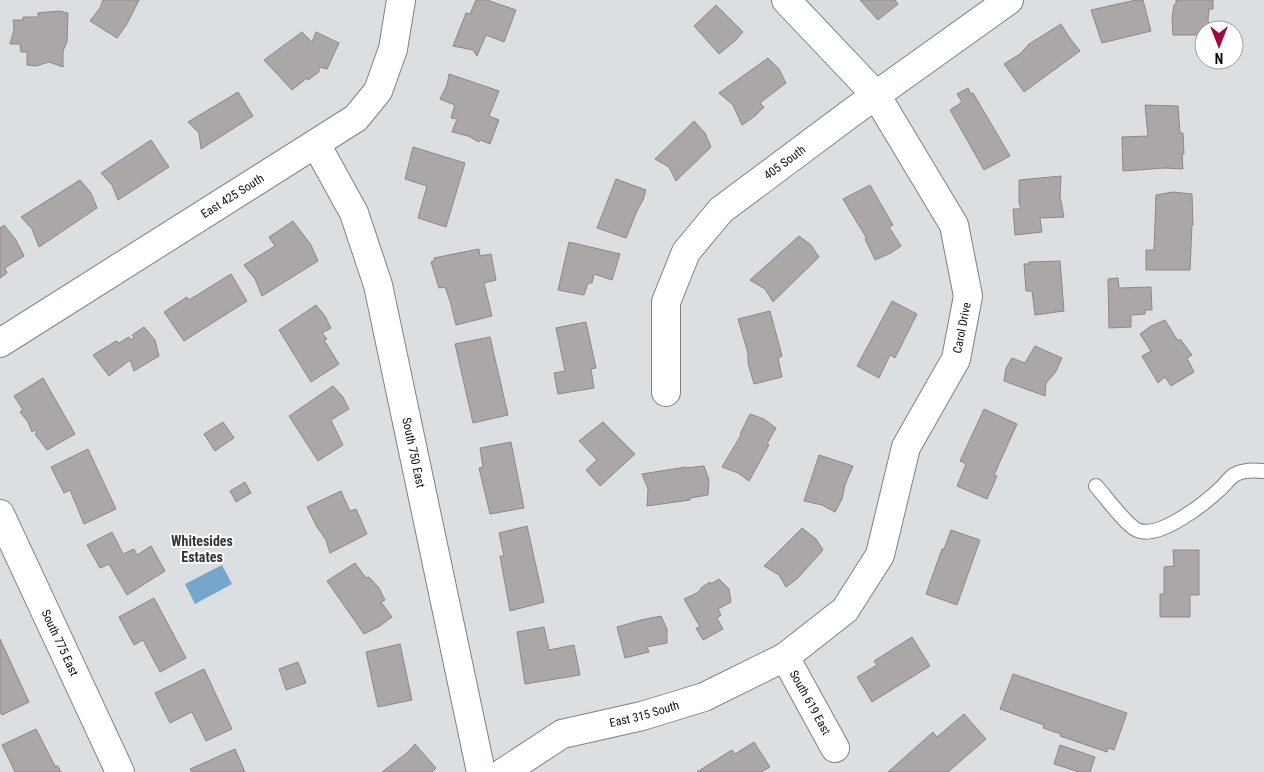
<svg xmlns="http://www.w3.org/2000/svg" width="1264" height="772" font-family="'Roboto Condensed',sans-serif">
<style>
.water{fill:#77a6cb}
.building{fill:#aca7a7;stroke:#8d8888}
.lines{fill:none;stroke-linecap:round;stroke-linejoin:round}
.lane-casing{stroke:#7d8184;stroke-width:16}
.street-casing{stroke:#7d8184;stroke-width:30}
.lane{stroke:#fff;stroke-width:14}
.street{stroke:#fff;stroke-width:28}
.labels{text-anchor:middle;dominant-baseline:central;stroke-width:4;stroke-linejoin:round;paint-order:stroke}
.street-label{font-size:12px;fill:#0b0d0e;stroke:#fff}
.neighbourhood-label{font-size:14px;font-weight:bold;fill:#323538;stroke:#fff}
</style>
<rect width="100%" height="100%" fill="#dbdfe2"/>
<path class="water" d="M222 565 232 584 195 604 185 584Z"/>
<path class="building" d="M103 0H139L127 24 117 38 90 21 100 8Z
M476 0H487L516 10 504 42 486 35 477 56 473 50 453 46 466 13 470 14Z
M860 0H895L898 4 878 20Z
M1136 0H1143L1151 31 1102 43 1091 10Z
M1176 0H1213V9H1209L1208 19 1209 30H1204V35H1173L1172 18 1174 5 1176 4Z
M716 5 743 32 735 41 719 54 694 26Z
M59 11 68 13 67 42 63 51V67L49 62 36 66 27 65V52H21L20 44H10L14 30 13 20H23V17H38V13Z
M1061 24 1069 37 1080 51 1024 92 1004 64 1020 54 1029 44Z
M302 32 312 42 316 32 339 43 327 69 319 67V72L308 80 307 78 292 90 264 60Z
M768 58 779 69 786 83 760 103 764 107 755 116 742 125 733 105 719 93Z
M449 74 499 91 489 116 499 120 490 144 480 140 479 142 468 136 452 132 457 119 451 118 455 105 440 99 447 85Z
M968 88 971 94 973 93 1010 156 984 170 950 110 962 102 957 94Z
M238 92 253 116 201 149 199 133 188 122Z
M1145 105 1178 106 1180 133H1183L1184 154H1182L1183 169 1165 168 1123 171 1122 137 1148 136Z
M694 121 705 133 711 147 676 181 669 167 655 159Z
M151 140 169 167 118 200 112 185 101 173Z
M413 147 465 163 446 227 418 218 427 186 405 179Z
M1061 176 1060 196 1064 217 1040 218 1042 232 1015 235 1013 209H1021L1019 203V180Z
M616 179 646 190 643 200 637 211 626 238 597 228Z
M80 180 91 193 97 208 39 247 32 229 21 217Z
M870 185 893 225 889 227 901 246 891 253 875 260 865 239H867L843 199Z
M1173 192 1192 194 1193 225H1192L1190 270H1146V250H1154L1156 195Z
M293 221 311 245 318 261 262 296 255 279 244 265 275 246 269 237Z
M4 225 16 240 24 256 5 268 7 273 0 278V228Z
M799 236 811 245 819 257 773 302 765 289 750 280Z
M569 242 620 254 612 280 594 274 592 283H588L584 295 558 290Z
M479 249 480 256 491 254 496 280 484 283 492 316 456 325 450 301 445 287 439 288 431 262 434 261V258Z
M1060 261 1064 311 1035 315 1032 291H1026L1024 264H1029V262Z
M231 274 247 301 184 341 164 312 187 297 189 300Z
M1118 278 1119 288 1151 287 1152 310H1145V314L1131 315V327L1109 328 1108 279Z
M892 301 917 314 895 358 890 355 879 378 857 366Z
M316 305 325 316 331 328 322 333 327 339 324 340 339 364 311 382 279 330Z
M770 311 782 356 778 358 782 377 754 384 748 363V353L738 319Z
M1165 320 1178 341 1180 339 1192 355 1187 358 1194 372 1171 386 1165 377 1158 383 1142 356 1151 351 1140 334 1151 326Z
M586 322 596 368 591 369 594 388 558 394 554 373 565 371 556 328Z
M144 327 155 340 159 356 134 371 130 360 109 376 93 355 116 341 119 343 129 337 131 340 134 338 132 335Z
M490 337 508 415 473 423 455 344Z
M1035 346 1062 358 1055 373 1046 383 1045 396 1004 381 1006 368 1012 358 1025 363Z
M43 378 75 434 47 450 35 434 37 432 35 430 32 432 28 422 20 412 23 410 14 396Z
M333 386 343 397 349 409 331 420 343 445 318 461 289 416Z
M984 409 1017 424 994 475 997 476 987 499 957 486 966 464 960 461Z
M750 414 764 419 776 428 767 444 769 445 749 481 738 473 722 467 741 435 740 434Z
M223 422 234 438 215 451 204 434Z
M603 422 635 454 600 486 586 470 597 460 579 441Z
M511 442 524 508 490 514 479 468 483 467 480 448Z
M88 449 116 509 84 524 70 490 64 493 51 467Z
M819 455 853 466 845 485 842 499 835 512 822 505 804 501Z
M704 466 709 480 708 495 690 498V500L647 506 648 489 642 474 686 467V468Z
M245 482 251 493 236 502 230 491Z
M341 491 350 511 356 509 367 534 330 553 326 540 317 527 307 507Z
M527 526 544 602 510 611 500 556H504L499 533Z
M802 528 816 539 823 550 797 579 786 587 779 575 764 566Z
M951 530 980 540 957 605 926 594 942 549H944Z
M112 532 123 554 134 549 137 555 151 546 165 571 127 595 109 564 100 568 87 545Z
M1173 550H1199V595H1190V617H1160V594H1164V567L1174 566Z
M355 563 366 578 369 577 379 588 385 600 381 602 392 617 380 626 364 634 327 581Z
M719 579 729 589 731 602 718 609 721 615 717 618 723 629 703 640 696 628 700 627 684 599 697 593 701 589V588L710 582 711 584Z
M154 598 186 658 160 672 143 640 134 645 119 617Z
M661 616 667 629V643L647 647 649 652 625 658 617 627 641 620Z
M544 627 549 650 574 645 580 675 525 684 517 632Z
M912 637 930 666 872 702 857 677 877 665 874 661Z
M0 639 29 702 2 715 0 712Z
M400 644 412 700 378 707 366 652Z
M298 662 306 683 286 690 279 669Z
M204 669 232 729 206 741 192 712 170 723 155 693Z
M1013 674 1127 713 1114 750 1108 748 1107 752 1060 736 1061 734 1043 728 1044 725 1000 709Z
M964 714 986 739 948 772H888L933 732 937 737Z
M36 729 55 766H58L61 772H15L2 745Z
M754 742 770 767 761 772H697L732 750 735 754Z
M415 744 436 768 432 772H382L408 752Z
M1060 745 1095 757 1090 772H1079L1054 764Z
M235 749 245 772H192L190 769Z"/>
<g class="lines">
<g class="lane-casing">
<path id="lane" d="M1096 486C1105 496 1126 525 1137 530 1159 540 1205 503 1220 489 1225 485 1228 479 1234 475 1242 470 1254 470 1264 471"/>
</g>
<g class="street-casing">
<g id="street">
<path id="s1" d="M316 144 354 213 378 285 481 772"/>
<path id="s2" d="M0 343 356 118 378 91 393 49 401 0"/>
<path id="s3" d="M666 392V302L686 252 721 210 851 113 1009 0"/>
<path id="s4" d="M0 514 120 772"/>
<path id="s5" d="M785 657 835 748"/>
<path id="s6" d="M504 772 562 734 642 716 704 697 785 657 845 610 880 555 906 447 956 359 968 296 954 225 876 95 786 0"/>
</g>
</g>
<use href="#lane" class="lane"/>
<use href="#street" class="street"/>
</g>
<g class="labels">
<g class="street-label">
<text stroke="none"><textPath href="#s3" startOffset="278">405 South</textPath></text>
<text stroke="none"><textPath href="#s2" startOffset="275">East 425 South</textPath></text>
<text stroke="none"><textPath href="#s6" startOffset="692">Carol Drive</textPath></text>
<text stroke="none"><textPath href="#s1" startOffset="326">South 750 East</textPath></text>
<text stroke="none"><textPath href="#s4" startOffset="142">South 775 East</textPath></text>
<text stroke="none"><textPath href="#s5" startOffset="52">South 619 East</textPath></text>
<text stroke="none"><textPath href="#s6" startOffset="154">East 315 South</textPath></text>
</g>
<g class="neighbourhood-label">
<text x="202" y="541">Whitesides<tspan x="202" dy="16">Estates</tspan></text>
</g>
</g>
<g transform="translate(1219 45) rotate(180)"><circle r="24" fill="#ffffff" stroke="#9d9e9f"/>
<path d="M0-4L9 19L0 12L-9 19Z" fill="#a3073c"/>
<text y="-8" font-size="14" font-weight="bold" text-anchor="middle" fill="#0b0d0e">N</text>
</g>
</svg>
